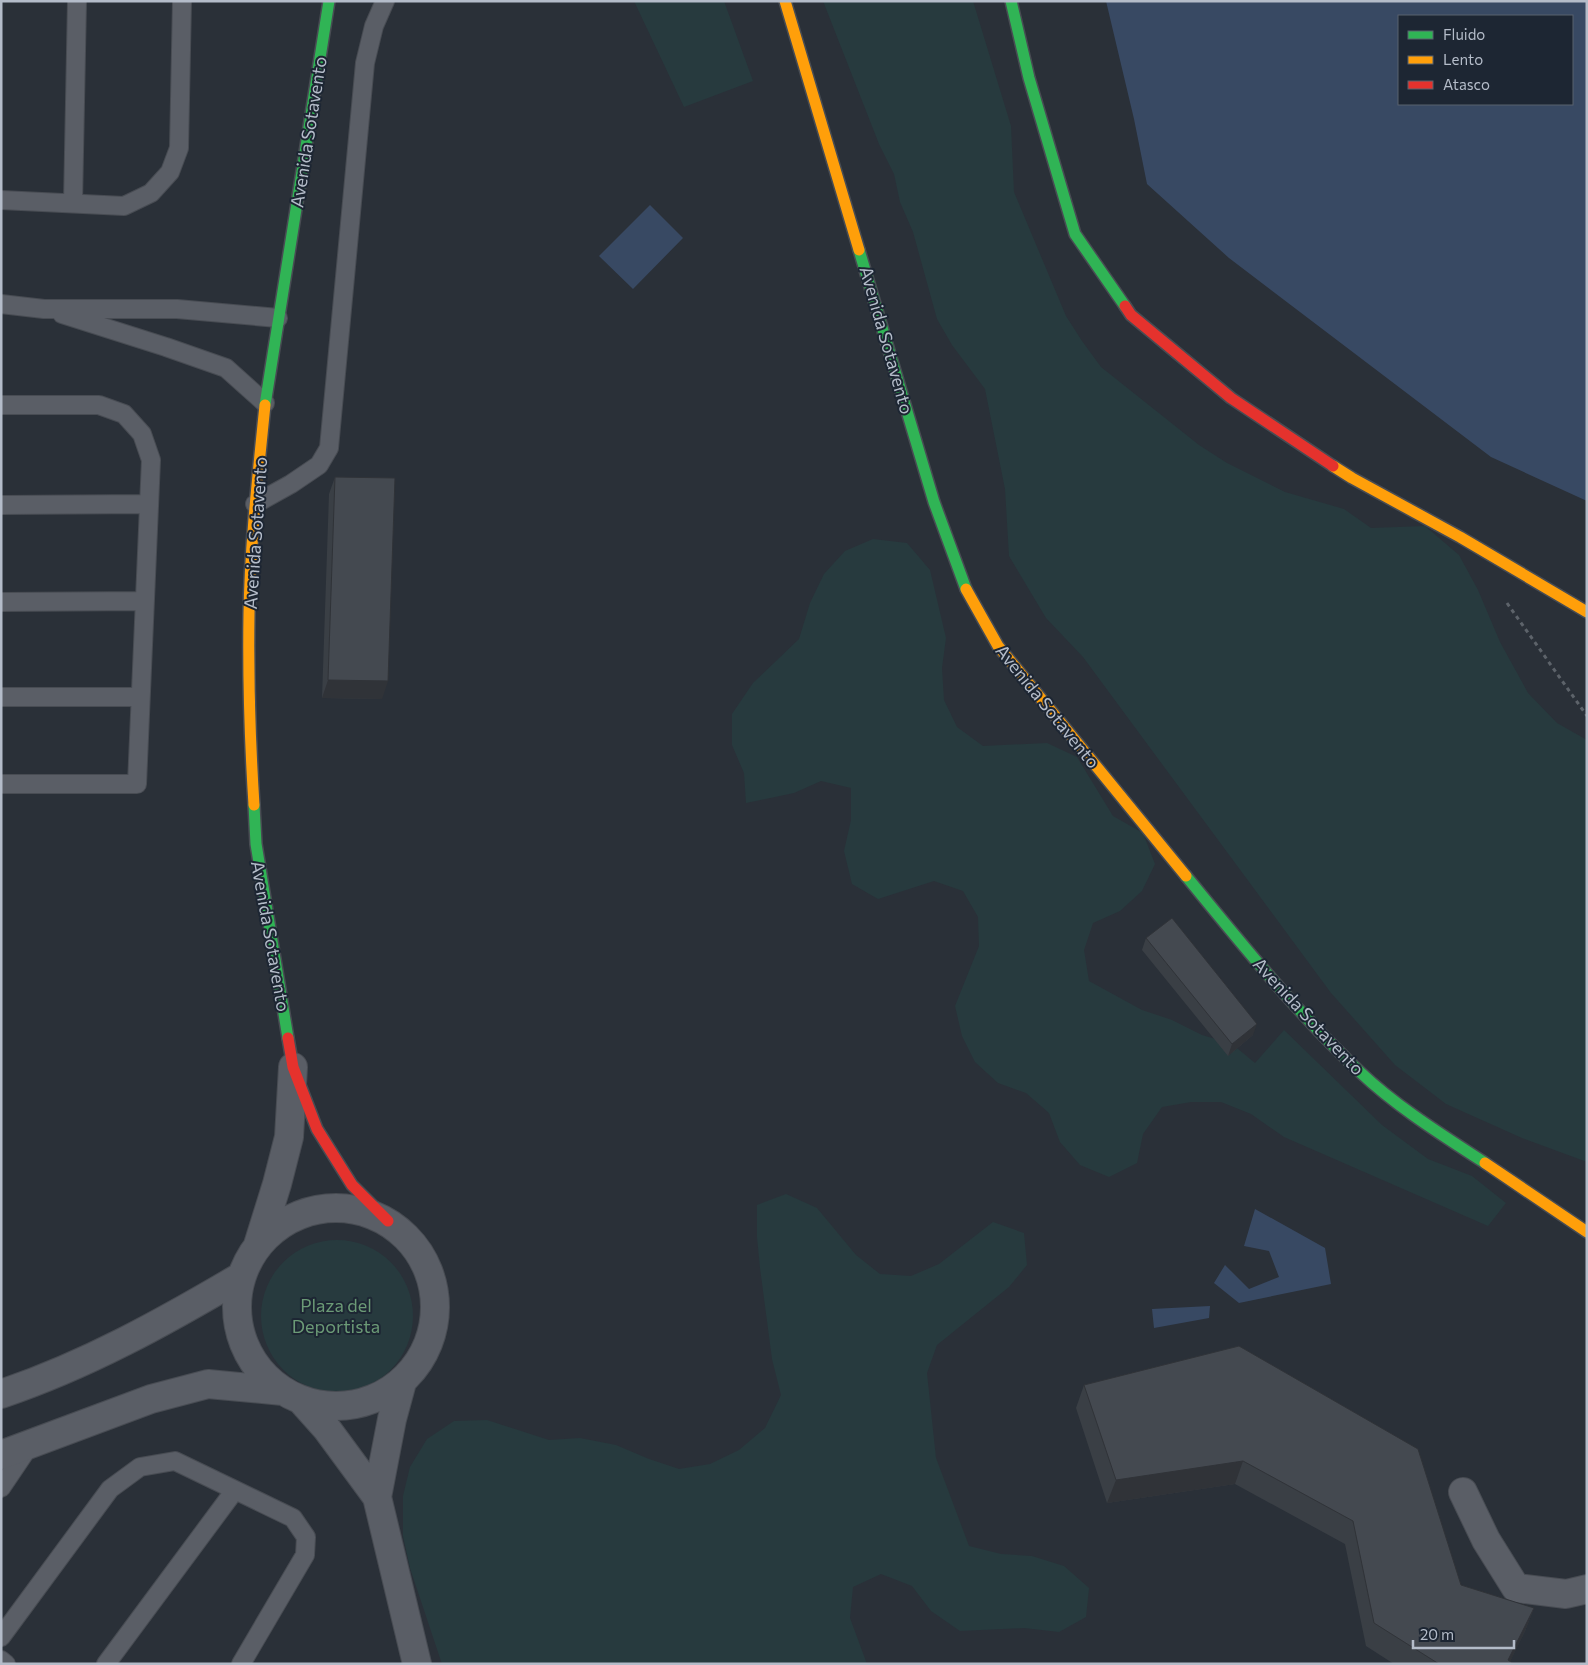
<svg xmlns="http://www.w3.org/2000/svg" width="1588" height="1665" font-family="Commissioner,sans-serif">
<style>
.green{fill:#273a3e}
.water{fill:#384963;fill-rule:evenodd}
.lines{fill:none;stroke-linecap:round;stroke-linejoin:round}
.lane-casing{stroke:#484c53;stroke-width:20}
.street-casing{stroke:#484c53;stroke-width:30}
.fast-casing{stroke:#484c53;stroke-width:14}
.slow-casing{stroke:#484c53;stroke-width:14}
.jam-casing{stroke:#484c53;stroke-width:14}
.path{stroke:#5d636a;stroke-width:3;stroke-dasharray:4 4;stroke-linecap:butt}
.lane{stroke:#5a5e66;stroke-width:18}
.street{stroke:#5a5e66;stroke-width:28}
.fast{stroke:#30b455;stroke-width:11}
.slow{stroke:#ff9f0a;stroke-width:11}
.jam{stroke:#e5322d;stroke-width:11}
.wall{fill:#3a3f45}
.shaded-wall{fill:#303338}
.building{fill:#444950;stroke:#303338}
.labels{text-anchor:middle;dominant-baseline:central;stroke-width:4;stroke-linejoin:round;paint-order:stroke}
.street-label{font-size:18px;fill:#b4bcc9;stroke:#1d2633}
.park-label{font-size:18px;fill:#6b9a76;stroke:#1d2633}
</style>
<rect width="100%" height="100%" fill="#2a3038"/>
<path class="green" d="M634 1H724L753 81 684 107Z
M823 1H973L1011 126 1014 192 1066 316 1082 341 1101 367 1199 445 1227 463 1285 492 1344 509 1371 528 1425 526 1459 555 1478 590 1500 642 1528 693 1557 723 1587 740V1162L1522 1138 1446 1104 1395 1065 1331 993 1083 657 1046 618 1009 556 1005 489 985 389 952 345 937 319 913 232 900 202 894 174 879 144Z
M873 539 907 543 930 570 946 638 942 668 944 700 957 727 983 746 1047 743 1077 757 1113 816 1143 833 1155 864 1142 891 1120 911 1093 923 1084 950 1089 981 1142 1010 1172 1020 1202 1035 1232 1044 1255 1063 1284 1030 1382 1125 1428 1159 1472 1176 1506 1203 1488 1226 1284 1137 1251 1114 1221 1102H1191L1162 1107 1143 1134 1137 1163 1109 1177 1080 1165 1060 1142 1049 1113 1026 1093 998 1083 975 1062 962 1036 955 1006 979 946 978 917 963 891 934 881 878 899 852 884 844 851 851 820V788L821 781 794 793 746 803 744 773 732 745V714L753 683 799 639 810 603 824 574 845 551Z
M786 1194 817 1208 856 1255 880 1274 911 1276 939 1264 993 1222 1024 1233 1027 1265 1009 1287 937 1345 927 1373 936 1458 969 1546 1001 1554 1032 1556 1064 1566 1089 1588 1086 1617 1059 1632 1024 1628 960 1631 931 1611 912 1586 881 1574 853 1587 850 1618 867 1664H442L410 1568 403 1536V1496L410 1467 427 1439 454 1421 487 1420 549 1440 580 1438 616 1445 649 1459 679 1469 710 1464 739 1450 765 1428 781 1395 772 1359 760 1268 757 1237V1205Z
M261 1316a76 76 0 1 1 152 0a76 76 0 1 1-152 0Z"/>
<path class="water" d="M1106 1H1587V501L1491 457 1229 258 1147 184 1134 119ZM1399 16H1572V104H1399Z
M650 205 683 238 633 289 599 256Z
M1255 1209 1325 1248 1331 1284 1239 1303 1214 1283 1225 1265 1249 1289 1279 1277 1269 1251 1244 1246Z
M1210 1306 1209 1318 1154 1328 1152 1309Z"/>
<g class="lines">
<g class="lane-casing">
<path id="lane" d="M1 200 124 206 151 193 170 172 179 148 182 1
M73 203 77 1
M1 304 44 309H177L278 318
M62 314 166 347 226 368 265 403
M1 405H99L124 414 142 434 151 460 137 784H1
M255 504 291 484 319 465 329 448 365 63 374 26 385 1
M1 505 149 504
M1 602 145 601
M1 697H140
M1 1488 30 1445
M1 1637 110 1489 140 1467 175 1461 293 1518 306 1537 305 1555 241 1664
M1 1660 6 1664
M106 1664 235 1490"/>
</g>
<g class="street-casing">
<path id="street" d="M237 1307a99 99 0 1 1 198 0a99 99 0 1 1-198 0Z
M258 1245 277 1184 289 1137 293 1067
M1 1394C87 1365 164 1322 242 1276
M302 1401 327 1429 377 1497 417 1664
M1 1455 151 1399 208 1384 283 1391
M1463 1492 1486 1540 1516 1588 1566 1594 1587 1589
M377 1497 392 1419 402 1382"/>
</g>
<g class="fast-casing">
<path id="fast" d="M1011 1 1029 78 1075 234 1125 306
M859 250 934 502 966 589
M265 405 329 1
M254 805 256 844 288 1038
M1186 876C1242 944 1296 1012 1360 1072 1397 1107 1442 1135 1485 1163"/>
</g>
<g class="slow-casing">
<path id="slow" d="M785 1 859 250
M1333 466 1352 478 1460 537 1587 612
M966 589 998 646 1186 876
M254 805C250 742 248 678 249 614 250 545 258 475 265 405
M1485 1163 1587 1232"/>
</g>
<g class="jam-casing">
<path id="jam" d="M1125 306 1131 315 1231 398 1333 466
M288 1038 293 1067 317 1129 352 1185 388 1221"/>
</g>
<path class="path" d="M1507 603 1587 716"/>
<use href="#lane" class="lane"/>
<use href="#street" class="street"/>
<use href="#fast" class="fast"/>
<use href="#slow" class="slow"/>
<use href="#jam" class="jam"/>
</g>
<path class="wall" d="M335 477 382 699 322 698 329 494Z
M1146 938 1253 1035 1228 1056 1142 950Z
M1239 1346 1461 1585 1534 1608 1525 1631 1510 1661 1514 1664H1394L1366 1646 1345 1544 1235 1484 1107 1503 1076 1408 1084 1385Z"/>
<path class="shaded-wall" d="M328 680 388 681 382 699 322 698Z
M1257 1024 1253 1035 1228 1056 1232 1044Z
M1243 1461 1235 1484 1107 1503 1116 1480Z
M1534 1608 1525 1631 1509 1664 1508 1660Z"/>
<path class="building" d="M335 477 395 478 388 681 328 680Z
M1172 918 1257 1024 1232 1044 1146 938Z
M1239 1346 1418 1449 1461 1585 1534 1608 1508 1660 1514 1664H1439L1374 1623 1353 1521 1243 1461 1116 1480 1084 1385Z"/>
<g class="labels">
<g class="street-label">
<text transform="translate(308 132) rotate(-81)">Avenida Sotavento</text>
<text transform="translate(887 340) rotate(74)">Avenida Sotavento</text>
<text transform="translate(255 533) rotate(-86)">Avenida Sotavento</text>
<text transform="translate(1048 706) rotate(51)">Avenida Sotavento</text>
<text transform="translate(271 936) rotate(80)">Avenida Sotavento</text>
<text transform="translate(1309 1016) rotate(47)">Avenida Sotavento</text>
</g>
<g class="park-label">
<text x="336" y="1305">Plaza del<tspan x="336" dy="21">Deportista</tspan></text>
</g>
</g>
<rect width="1588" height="1665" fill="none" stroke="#b4bcc9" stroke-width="5"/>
<rect x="1398" y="15" width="175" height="90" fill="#1d2633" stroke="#59626f"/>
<rect x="1408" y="31" width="25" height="8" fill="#30b455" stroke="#59626f"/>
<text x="1443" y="40" font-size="15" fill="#b4bcc9">Fluido</text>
<rect x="1408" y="56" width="25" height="8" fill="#ff9f0a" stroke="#59626f"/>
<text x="1443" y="65" font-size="15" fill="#b4bcc9">Lento</text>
<rect x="1408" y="81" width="25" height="8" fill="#e5322d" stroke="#59626f"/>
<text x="1443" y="90" font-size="15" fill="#b4bcc9">Atasco</text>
<path d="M1413 1640v8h101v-8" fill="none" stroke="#b4bcc9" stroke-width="2.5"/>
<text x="1420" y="1640" font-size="15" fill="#b4bcc9" stroke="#1d2633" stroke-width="4" paint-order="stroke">20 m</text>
</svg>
